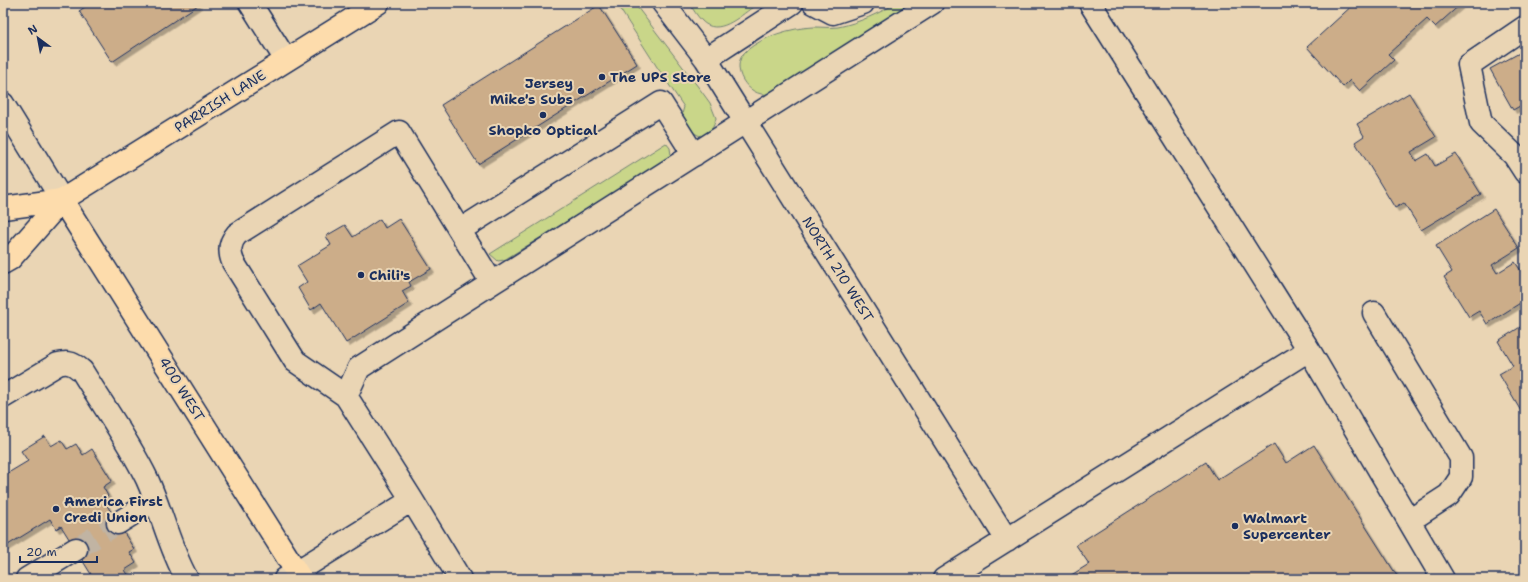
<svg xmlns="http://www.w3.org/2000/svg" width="1528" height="582" font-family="'Shantell Sans',sans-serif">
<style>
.green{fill:#c9d689;stroke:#728274}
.building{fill:#ccad89;stroke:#1b2f5e;filter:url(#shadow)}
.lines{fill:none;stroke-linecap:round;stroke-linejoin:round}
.minor-tunnel{stroke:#c1b4a3;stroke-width:22;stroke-dasharray:22 11;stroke-linecap:butt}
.minor-casing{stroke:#1b2f5e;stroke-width:25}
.major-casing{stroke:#1b2f5e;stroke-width:25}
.minor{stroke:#ead5b4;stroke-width:22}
.major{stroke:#fddcac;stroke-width:22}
.poi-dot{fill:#1b2f5e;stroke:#ead5b4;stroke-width:1.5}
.labels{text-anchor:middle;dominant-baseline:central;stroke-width:4;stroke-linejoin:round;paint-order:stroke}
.poi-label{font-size:14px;font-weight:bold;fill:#1b2f5e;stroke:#ead5b4;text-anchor:start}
.street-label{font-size:14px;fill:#1b2f5e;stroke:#ead5b4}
</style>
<defs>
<filter id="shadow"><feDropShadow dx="3.5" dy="3.5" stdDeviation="0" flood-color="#0004"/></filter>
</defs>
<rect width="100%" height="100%" fill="#ead5b4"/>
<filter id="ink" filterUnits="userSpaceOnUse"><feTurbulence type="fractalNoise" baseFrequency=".025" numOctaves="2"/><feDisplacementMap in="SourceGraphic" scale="8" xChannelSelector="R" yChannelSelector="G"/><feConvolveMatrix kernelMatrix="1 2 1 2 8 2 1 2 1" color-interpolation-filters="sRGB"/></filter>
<g filter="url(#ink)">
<path class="green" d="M616 3H634L702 92 710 103 716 118C714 127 710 135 700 136L694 133 682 114 684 107 657 67Z
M689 3H755L753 7C739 17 718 37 702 21 697 16 693 9 689 3Z
M897 3H916L769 94C748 98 728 67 746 51 764 36 790 28 814 27 822 27 830 28 838 27 859 23 879 13 897 3Z
M666 143 670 148 671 155 663 162 504 260 498 261 490 254Z"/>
<path class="building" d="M91 3H197L198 5 112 62 79 11Z
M1355 3H1462L1435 27 1427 19 1388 54 1394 60 1360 91 1350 80 1343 87 1307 47Z
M599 5 637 64 478 164 441 105Z
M1525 50V103L1513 110 1490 69Z
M1409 93 1436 137 1411 152 1416 161 1428 154 1435 166 1456 154 1481 194 1421 230 1404 203 1395 208 1355 142 1364 136 1357 124Z
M1494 209 1519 248 1492 265 1497 273 1515 262 1525 277V300L1487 324 1479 311 1469 317 1444 277 1452 272 1436 246Z
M380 219 385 228 399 219 431 269 409 282 411 286 402 291 409 303 346 343 321 303 311 310 298 288 307 282 297 266 331 245 326 236 345 225 353 237Z
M1525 324V418L1499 374 1513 366 1498 341Z
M45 436 51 446 61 440 67 449 76 444 83 455 92 449 112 481 103 487 108 496 103 499 134 549 129 552 136 563 125 570 131 579H94L61 526 56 529 50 519 3 548V476L28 461 21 451Z
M1274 444 1286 463 1314 445 1399 579H1065L1089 564 1076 545 1206 462 1217 480Z"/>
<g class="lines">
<path class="minor-tunnel" d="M76 549 118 523"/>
<g class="minor-casing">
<path id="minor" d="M250 3 286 60
M663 3 706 59 1007 540
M814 3 833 13 863 3
M1090 3 1309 350 1443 579
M1525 27 1469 65 1481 123 1514 155 1525 172
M706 59 792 3
M3 104 62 200
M460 230 661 103 694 155
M1374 313 1461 458V477L1449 495 1409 521
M346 396 359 368 492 283
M3 397 58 364C69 361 74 364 82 371 104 407 129 442 147 479 162 512 169 547 187 579
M412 500 460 579
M118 523 155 500
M27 579 76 549
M285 579 412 500 346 396 295 361 233 262C229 252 229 243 237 234L399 132 492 283 932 3
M944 579 1309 350"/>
</g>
<g class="major-casing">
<path id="major" d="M62 200 301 579
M3 208 62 200
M3 263 10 259 62 200 378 3"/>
</g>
<use href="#minor" class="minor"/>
<use href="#major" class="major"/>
</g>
</g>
<g class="poi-dot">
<circle cx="602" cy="77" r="4"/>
<circle cx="581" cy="91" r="4"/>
<circle cx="543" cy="115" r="4"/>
<circle cx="361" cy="275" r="4"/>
<circle cx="56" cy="509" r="4"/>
<circle cx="1235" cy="526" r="4"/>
</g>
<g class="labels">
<g class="poi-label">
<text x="610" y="77">The UPS Store</text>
<text x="573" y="83" text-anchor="end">Jersey<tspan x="573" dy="16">Mike's Subs</tspan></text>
<text x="543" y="130" text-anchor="middle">Shopko Optical</text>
<text x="369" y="275">Chili's</text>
<text x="64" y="501">America First<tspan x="64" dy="16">Credi Union</tspan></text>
<text x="1243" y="518">Walmart<tspan x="1243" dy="16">Supercenter</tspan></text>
</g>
<g class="street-label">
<text transform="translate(220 101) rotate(-32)">PARRISH LANE</text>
<text transform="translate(838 269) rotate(58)">NORTH 210 WEST</text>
<text transform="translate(182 389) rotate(58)">400 WEST</text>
</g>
</g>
<rect width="1528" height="582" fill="none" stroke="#ead5b4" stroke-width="16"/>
<rect x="8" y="8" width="1512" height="566" fill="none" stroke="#1b2f5e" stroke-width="1.5" filter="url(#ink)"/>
<g transform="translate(38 38) rotate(328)" stroke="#ead5b4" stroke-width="3" paint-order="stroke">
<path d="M0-3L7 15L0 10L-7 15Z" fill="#1b2f5e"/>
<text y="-6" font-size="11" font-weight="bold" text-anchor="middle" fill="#1b2f5e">N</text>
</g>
<path d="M20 556v6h77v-6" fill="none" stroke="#1b2f5e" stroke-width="2"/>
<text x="26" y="556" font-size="12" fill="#1b2f5e" stroke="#ead5b4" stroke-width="3" paint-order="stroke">20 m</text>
</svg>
